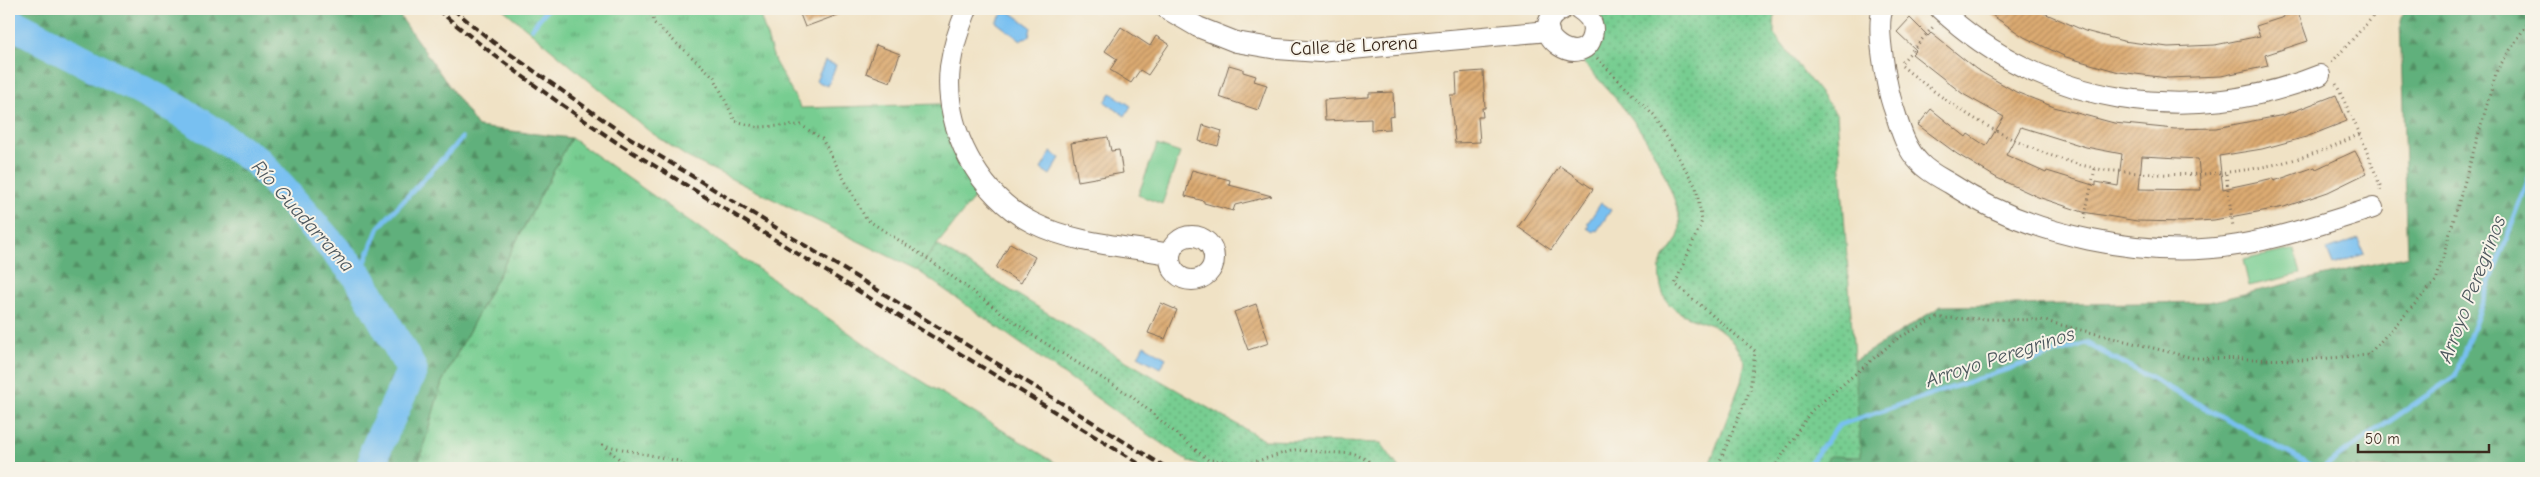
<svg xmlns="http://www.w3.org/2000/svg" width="2540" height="477" font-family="'Comic Neue',sans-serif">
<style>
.grass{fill:url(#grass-tufts);stroke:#597c58}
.forest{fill:url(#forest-firs);stroke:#4e6d4c}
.park{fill:url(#park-dots);stroke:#597c58}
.pitch{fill:#77cd91;stroke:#597c58}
.water{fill:#78c0f1;stroke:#5a7588}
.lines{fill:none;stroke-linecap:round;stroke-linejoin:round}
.stream{stroke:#78c0f1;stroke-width:5}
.river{stroke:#78c0f1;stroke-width:31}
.building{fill:url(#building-hatch);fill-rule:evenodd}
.minor-casing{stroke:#7a6a58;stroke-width:22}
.path{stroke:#7a6a58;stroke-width:3;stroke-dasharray:1 4;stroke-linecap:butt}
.minor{stroke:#fff;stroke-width:20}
.rail{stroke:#3b2a1e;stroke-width:4;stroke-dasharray:8 4;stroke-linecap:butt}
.labels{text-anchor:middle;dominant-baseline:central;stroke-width:4;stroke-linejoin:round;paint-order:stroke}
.street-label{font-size:19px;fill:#3b2a1e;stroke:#f7f3e8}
.water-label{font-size:20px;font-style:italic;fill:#4d575d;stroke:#f7f3e8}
</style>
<defs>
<pattern id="grass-tufts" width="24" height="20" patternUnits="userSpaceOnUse" patternTransform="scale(1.25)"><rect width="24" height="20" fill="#77cd91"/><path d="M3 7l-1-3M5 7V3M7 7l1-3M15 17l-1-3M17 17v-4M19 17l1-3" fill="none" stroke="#63a776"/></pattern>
<pattern id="forest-firs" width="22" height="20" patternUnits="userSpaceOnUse" patternTransform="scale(1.25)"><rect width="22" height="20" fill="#61b07b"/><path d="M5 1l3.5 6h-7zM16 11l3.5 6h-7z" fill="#518f64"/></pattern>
<pattern id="park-dots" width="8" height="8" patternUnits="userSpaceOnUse" patternTransform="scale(1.25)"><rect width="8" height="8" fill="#77cd91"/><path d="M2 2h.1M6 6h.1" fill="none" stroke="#63a776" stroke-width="1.8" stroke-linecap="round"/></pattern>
<pattern id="building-hatch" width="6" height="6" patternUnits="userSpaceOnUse" patternTransform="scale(1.25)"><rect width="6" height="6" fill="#dcab72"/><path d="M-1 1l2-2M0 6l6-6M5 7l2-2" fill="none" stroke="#b48b5d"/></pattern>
</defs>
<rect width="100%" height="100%" fill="#f7f3e8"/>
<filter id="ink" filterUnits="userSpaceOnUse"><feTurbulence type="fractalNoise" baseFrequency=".02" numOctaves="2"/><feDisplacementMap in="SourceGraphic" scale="10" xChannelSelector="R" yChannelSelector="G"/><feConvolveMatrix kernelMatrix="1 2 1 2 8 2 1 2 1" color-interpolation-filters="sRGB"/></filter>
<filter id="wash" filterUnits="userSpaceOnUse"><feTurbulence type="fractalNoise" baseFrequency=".0096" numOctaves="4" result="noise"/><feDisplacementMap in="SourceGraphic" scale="20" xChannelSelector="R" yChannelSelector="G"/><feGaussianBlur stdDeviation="1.12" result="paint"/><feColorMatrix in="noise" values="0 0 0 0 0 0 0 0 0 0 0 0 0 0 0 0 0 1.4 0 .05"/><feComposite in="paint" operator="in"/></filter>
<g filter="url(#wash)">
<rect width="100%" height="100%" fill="#f0e2c5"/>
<path class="grass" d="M503 9H758L775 62 801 108 940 104 953 153 978 193 917 270 687 157 649 131Z
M571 138 891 362 1064 468H417L442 382Z"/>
<path class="forest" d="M9 9H395L478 127 571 138 442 382 417 468H9Z
M2404 9H2531V468H1756L1806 391 1941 306 2209 302 2408 256 2400 21Z"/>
<path class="park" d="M1597 9H1775L1774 34 1837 115 1861 457 1830 456 1822 468H1708L1741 382 1745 362C1738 350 1731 337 1719 329 1702 319 1678 318 1666 300 1660 291 1657 270 1662 260 1669 249 1680 241 1680 227 1680 214 1674 198 1669 186 1648 131 1619 102 1580 59 1600 45 1611 33 1597 9Z
M937 245 1114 354 1264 440 1381 443 1399 468H1206L1190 462 1150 436 917 270Z"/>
<path class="pitch" d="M1157 145 1180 153 1162 204 1138 195Z
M2295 249 2301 274 2249 286 2243 260Z"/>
<path class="water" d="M1006 9 1031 27 1029 37 1023 38 1021 41 996 22Z
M825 61 836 65 828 86 816 81Z
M1111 93 1131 106 1125 116 1105 102Z
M1051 152 1060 158 1050 175 1041 169Z
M1601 203 1611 210 1597 231 1595 230 1593 232 1587 228 1589 226 1587 224Z
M2358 239 2364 254 2333 265 2327 250Z
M1144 345 1166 358 1160 368 1138 356Z"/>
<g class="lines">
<path class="stream" d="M532 28 547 9
M359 277 379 227 462 138
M1806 468 1839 425 2086 343 2316 468
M2322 468 2455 376 2531 173"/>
<path class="river" d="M9 22 177 109 257 161 359 277 412 370 375 451 374 468"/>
</g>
<g id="blocks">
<path class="building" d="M798 9H850L851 10 805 27Z
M1983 9H2035L2085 31 2123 41 2168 47 2215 45 2260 36 2256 26 2284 17 2282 9H2297L2308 41 2265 55 2268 66 2221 76 2168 78 2119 72 2066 57 2024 37Z
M1910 18 1928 36 1931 33 1976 69 2016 92 2054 107 2114 123 2175 129 2216 128 2284 115 2336 95 2347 121 2306 137 2262 149 2219 156 2223 189 2274 178V181L2315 167 2316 169 2355 151 2367 173 2328 192 2284 207 2214 220 2183 222 2137 221 2083 212 2038 197 1997 178 1957 154 1918 125 1931 109 1966 137 1968 134 1986 146 2004 117 1963 94 1912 54 1916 50 1897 32ZM2021 127 2086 147 2122 154 2118 186 2096 182V186L2047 171 2046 173 2006 155ZM2142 156 2198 159 2201 190 2139 189Z
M1121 27 1150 46 1156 36 1169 44 1148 75 1140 70 1131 83 1110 70 1117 59 1105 51Z
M876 45 900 54 890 82 866 73Z
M1229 65 1243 69V72L1256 76 1254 81 1267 85 1258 110 1219 97Z
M1483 71 1485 108H1482L1483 117H1478L1480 142 1455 143 1450 95H1457L1456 73Z
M1393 92 1394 116 1389 117 1390 129 1371 130V119L1325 121 1324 100 1369 97V93Z
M1203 125 1222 131 1218 146 1199 141Z
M1108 137 1111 151 1119 150 1123 173 1078 181 1071 143Z
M1560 166 1593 189 1551 250 1518 227Z
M1192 170 1230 180 1229 185 1272 196 1235 205 1233 211 1204 203V201L1185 196Z
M1010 243 1035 257 1021 283 996 268Z
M1161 303 1177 310 1165 339 1148 333Z
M1256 304 1269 343 1248 350 1234 312Z"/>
</g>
</g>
<g filter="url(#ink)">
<use href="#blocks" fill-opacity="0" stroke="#7a6a58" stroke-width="1"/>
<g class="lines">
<g class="minor-casing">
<path id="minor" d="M967 9C959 28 953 46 950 67 943 128 979 196 1033 223 1075 244 1125 246 1170 254
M1167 9 1198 27 1236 42 1277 49 1319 52 1549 31
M1563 9C1517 31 1589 78 1593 30 1593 20 1587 14 1579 9
M1883 9C1875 26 1887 90 1894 109 1900 128 1905 148 1920 163 1928 172 1941 178 1951 184 2029 236 2146 260 2238 245 2284 237 2328 222 2373 208
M1940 9C2043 106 2191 127 2320 75
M1170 258a22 22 0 1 1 44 0a22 22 0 1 1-44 0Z"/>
</g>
<path class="path" d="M651 9 654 23 714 77 735 121 758 127 801 125 822 139 866 219 928 259 1032 335 1130 395 1208 460 1250 463 1295 450 1355 454 1382 468
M1597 58 1654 116 1696 187 1702 221 1675 284 1755 351 1750 390 1717 468
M1902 62 1933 27
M2332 62 2380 9
M1902 66C1958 113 2022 152 2094 168 2105 171 2117 171 2128 172 2191 178 2254 174 2315 153 2330 148 2345 141 2360 134
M2336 84 2360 134 2381 188 2379 193
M2226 174 2233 227
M2084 219 2095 169
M630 468 603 445 678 461 688 468
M1774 468 1811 411 1898 338 1937 318 2041 320 2193 358 2305 360 2368 355 2436 281 2497 70 2531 18"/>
<use href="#minor" class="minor"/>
<path class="rail" d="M437 9C494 57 554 100 616 142L1146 468
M453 9 493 42 622 133 1167 468"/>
</g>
</g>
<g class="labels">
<g class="street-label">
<text transform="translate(1354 46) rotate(-3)">Calle de Lorena</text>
</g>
<g class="water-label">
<text transform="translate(303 216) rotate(48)">Río Guadarrama</text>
<text transform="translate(2472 289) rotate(-69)">Arroyo Peregrinos</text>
<text transform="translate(2000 357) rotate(-18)">Arroyo Peregrinos</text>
</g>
</g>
<rect width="2540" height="477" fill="none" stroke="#f7f3e8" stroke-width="30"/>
<path d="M2358 444v8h131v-8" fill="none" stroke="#3b2a1e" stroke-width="2.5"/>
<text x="2365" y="444" font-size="15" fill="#3b2a1e" stroke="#f7f3e8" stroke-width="4" paint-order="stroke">50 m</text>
</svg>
